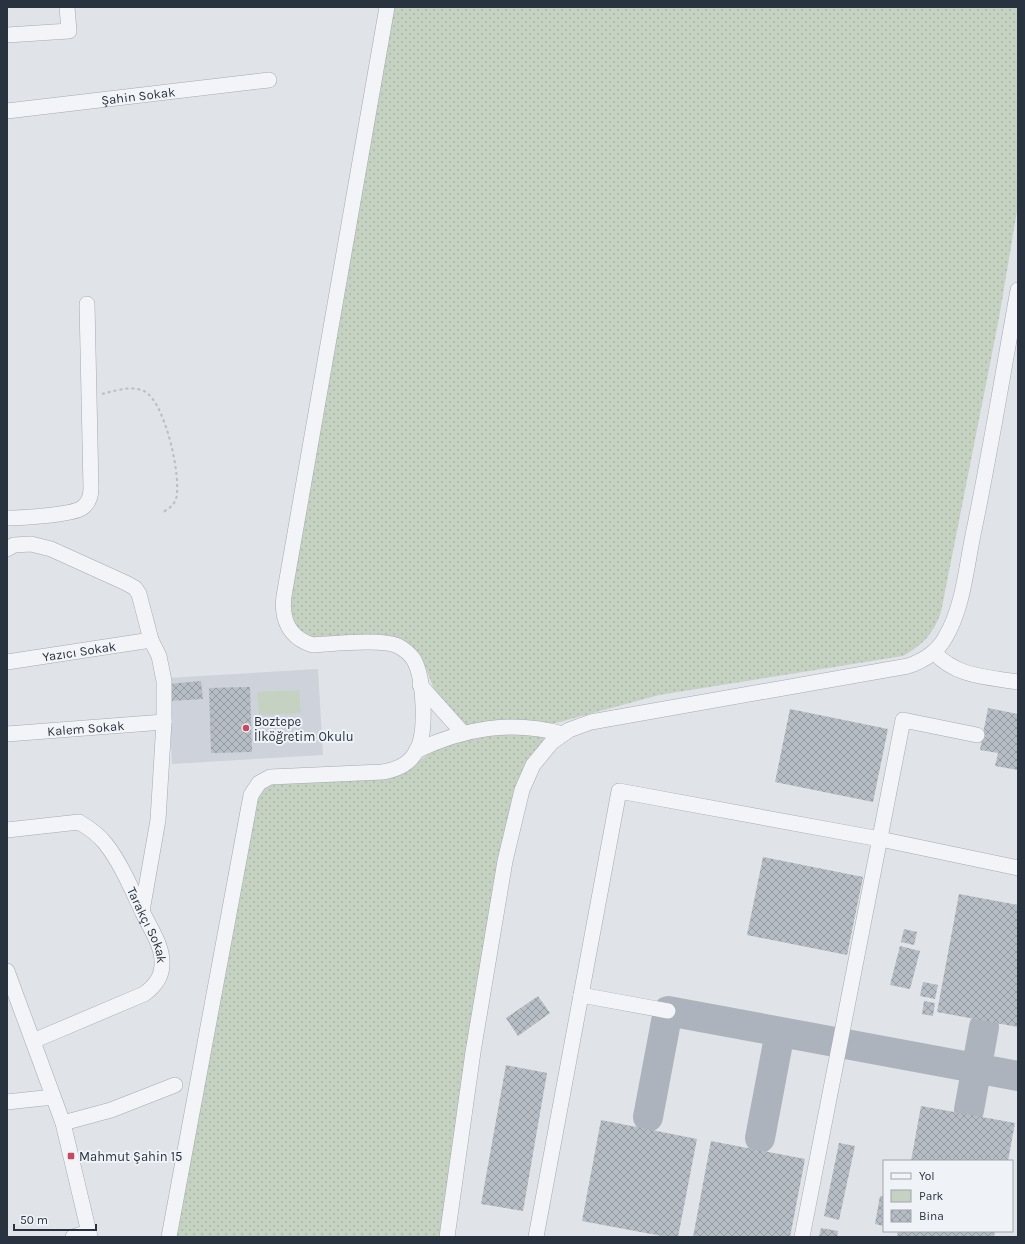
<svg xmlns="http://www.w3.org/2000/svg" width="1025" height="1244" font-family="Karla,sans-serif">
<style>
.built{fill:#ced2da}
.green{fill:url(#green-dots)}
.pitch{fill:#c6d2c1}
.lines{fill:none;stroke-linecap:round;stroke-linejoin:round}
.taxiway{stroke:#adb3bc;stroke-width:30}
.building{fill:url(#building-cross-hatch)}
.minor-casing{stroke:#a5aab2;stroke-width:16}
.path{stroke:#babec3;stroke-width:2;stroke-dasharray:3 3;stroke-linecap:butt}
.minor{stroke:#f2f4f7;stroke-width:15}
.poi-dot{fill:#c94861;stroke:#eff2f6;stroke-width:1.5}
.labels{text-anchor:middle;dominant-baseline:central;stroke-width:4;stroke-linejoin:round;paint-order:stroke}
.street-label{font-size:13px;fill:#29323f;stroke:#eff2f6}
.poi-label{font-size:13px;fill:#29323f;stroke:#eff2f6;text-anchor:start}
</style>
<defs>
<pattern id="green-dots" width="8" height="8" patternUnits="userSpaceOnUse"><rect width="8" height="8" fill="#c6d2c1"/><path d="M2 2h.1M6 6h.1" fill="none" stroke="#aab5a7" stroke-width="1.8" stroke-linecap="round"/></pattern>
<pattern id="building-cross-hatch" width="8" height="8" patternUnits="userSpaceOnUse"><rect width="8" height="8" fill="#b7bdc5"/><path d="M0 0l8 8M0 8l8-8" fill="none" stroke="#959aa1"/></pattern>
</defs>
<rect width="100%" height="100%" fill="#e0e3e8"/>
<path class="built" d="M318 669 323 755 172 764 168 678Z"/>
<path class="green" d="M392 7H1018V205L999 318 941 612C934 633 922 646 903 656L659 695 556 723H530L466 727 435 692 425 666 418 654 310 638 293 625 289 603Z
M487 734 549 735 529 757 517 784 441 1237H174L252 809 260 791 273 783 409 769 427 755 446 745Z"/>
<path class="pitch" d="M299 690 301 713 259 715 257 692Z"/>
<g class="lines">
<path class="taxiway" d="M969 1110 984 1027
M648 1117 668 1011 1018 1076
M760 1138 780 1032"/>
</g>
<path class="building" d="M201 681 203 699 169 701 168 684Z
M250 687 252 752 211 753 209 688Z
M988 708 1018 714V770L995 766 998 753 980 750Z
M790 709 888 729 873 802 775 782Z
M763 857 863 877 847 955 747 935Z
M959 894 1018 905V1027L937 1012Z
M904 929 917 932 914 945 901 942Z
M900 946 920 951 910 989 890 985Z
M923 982 938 985 935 999 920 996Z
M538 996 550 1013 518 1036 506 1018Z
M924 1001 935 1003 933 1016 922 1014Z
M506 1065 547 1073 523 1211 481 1204Z
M921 1106 1015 1123 1008 1161H911Z
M601 1120 697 1139 678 1237H667L582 1221Z
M711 1141 805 1159 790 1237H693Z
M839 1143 855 1146 839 1220 824 1216Z
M880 1196H884V1226L875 1224Z
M821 1228 838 1231 837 1237H819Z
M898 1231H995L994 1237H897Z"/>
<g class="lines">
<g class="minor-casing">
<g id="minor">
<path d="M7 35 69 31 67 7"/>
<path id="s1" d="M7 111 269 80"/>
<path d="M7 518C22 518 71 515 82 508 89 503 91 496 91 488L87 304"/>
<path d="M7 549 14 545 31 544 51 549 126 583 135 588 139 594 151 640 159 656 164 681V722L158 820 142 911"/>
<path d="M934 652C956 677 987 677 1018 682"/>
<path id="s2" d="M7 662 151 640"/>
<path d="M420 685 463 733"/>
<path id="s3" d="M7 734 164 722"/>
<path d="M416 751C464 728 511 720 563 734"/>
<path id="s4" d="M7 830 79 822C89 828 98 834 105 843 121 863 132 890 143 913 150 928 163 946 162 964 162 977 154 987 144 994L33 1041"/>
<path d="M7 971 63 1123 90 1237"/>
<path d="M581 995 668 1011"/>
<path d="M7 1102 53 1097"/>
<path d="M63 1123 111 1110 175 1085"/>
<path d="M73 1237 89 1232"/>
<path d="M169 1237 251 795 259 783 270 777 382 772C396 770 410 764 417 750 427 732 424 678 414 660 410 654 404 649 398 646 382 638 332 644 313 645 289 638 281 619 284 596L387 7"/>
<path d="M447 1237 473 1052 505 861 522 790 533 765 552 742 569 730 591 722 908 666C923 661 937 652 945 638 963 608 966 569 973 535 990 454 1003 372 1018 290"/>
<path d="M536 1237 619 791 880 839 1018 868"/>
<path d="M802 1237 903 720 977 735"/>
</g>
</g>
<path class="path" d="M102 394C115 391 130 385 144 391 165 401 182 478 176 499 174 505 169 509 163 512"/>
<use href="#minor" class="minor"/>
</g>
<g class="poi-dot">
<circle cx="246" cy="728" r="4"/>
<rect x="67" y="1152" width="8" height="8" rx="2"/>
</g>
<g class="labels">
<g class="street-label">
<text stroke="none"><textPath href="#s1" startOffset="132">Şahin Sokak</textPath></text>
<text stroke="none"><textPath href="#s2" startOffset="73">Yazıcı Sokak</textPath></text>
<text stroke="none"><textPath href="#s3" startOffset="79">Kalem Sokak</textPath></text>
<text stroke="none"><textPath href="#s4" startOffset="199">Tarakçı Sokak</textPath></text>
</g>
<g class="poi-label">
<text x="254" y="721">Boztepe<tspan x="254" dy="15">İlköğretim Okulu</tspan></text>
<text x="79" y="1156">Mahmut Şahin 15</text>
</g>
</g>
<rect width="1025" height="1244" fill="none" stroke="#29323f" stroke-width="16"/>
<rect x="883" y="1160" width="130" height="72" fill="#eff2f6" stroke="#a0a5ad"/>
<rect x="891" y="1173" width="20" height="6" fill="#f2f4f7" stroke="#a0a5ad"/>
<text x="919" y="1180" font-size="12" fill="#29323f">Yol</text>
<rect x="891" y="1190" width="20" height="12" fill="#c6d2c1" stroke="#a0a5ad"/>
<text x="919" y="1200" font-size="12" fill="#29323f">Park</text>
<rect x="891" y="1210" width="20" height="12" fill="url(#building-cross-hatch)" stroke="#a0a5ad"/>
<text x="919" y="1220" font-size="12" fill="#29323f">Bina</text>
<path d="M14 1224v6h82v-6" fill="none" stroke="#29323f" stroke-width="2"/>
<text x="20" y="1224" font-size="12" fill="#29323f" stroke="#eff2f6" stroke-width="3" paint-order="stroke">50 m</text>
</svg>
